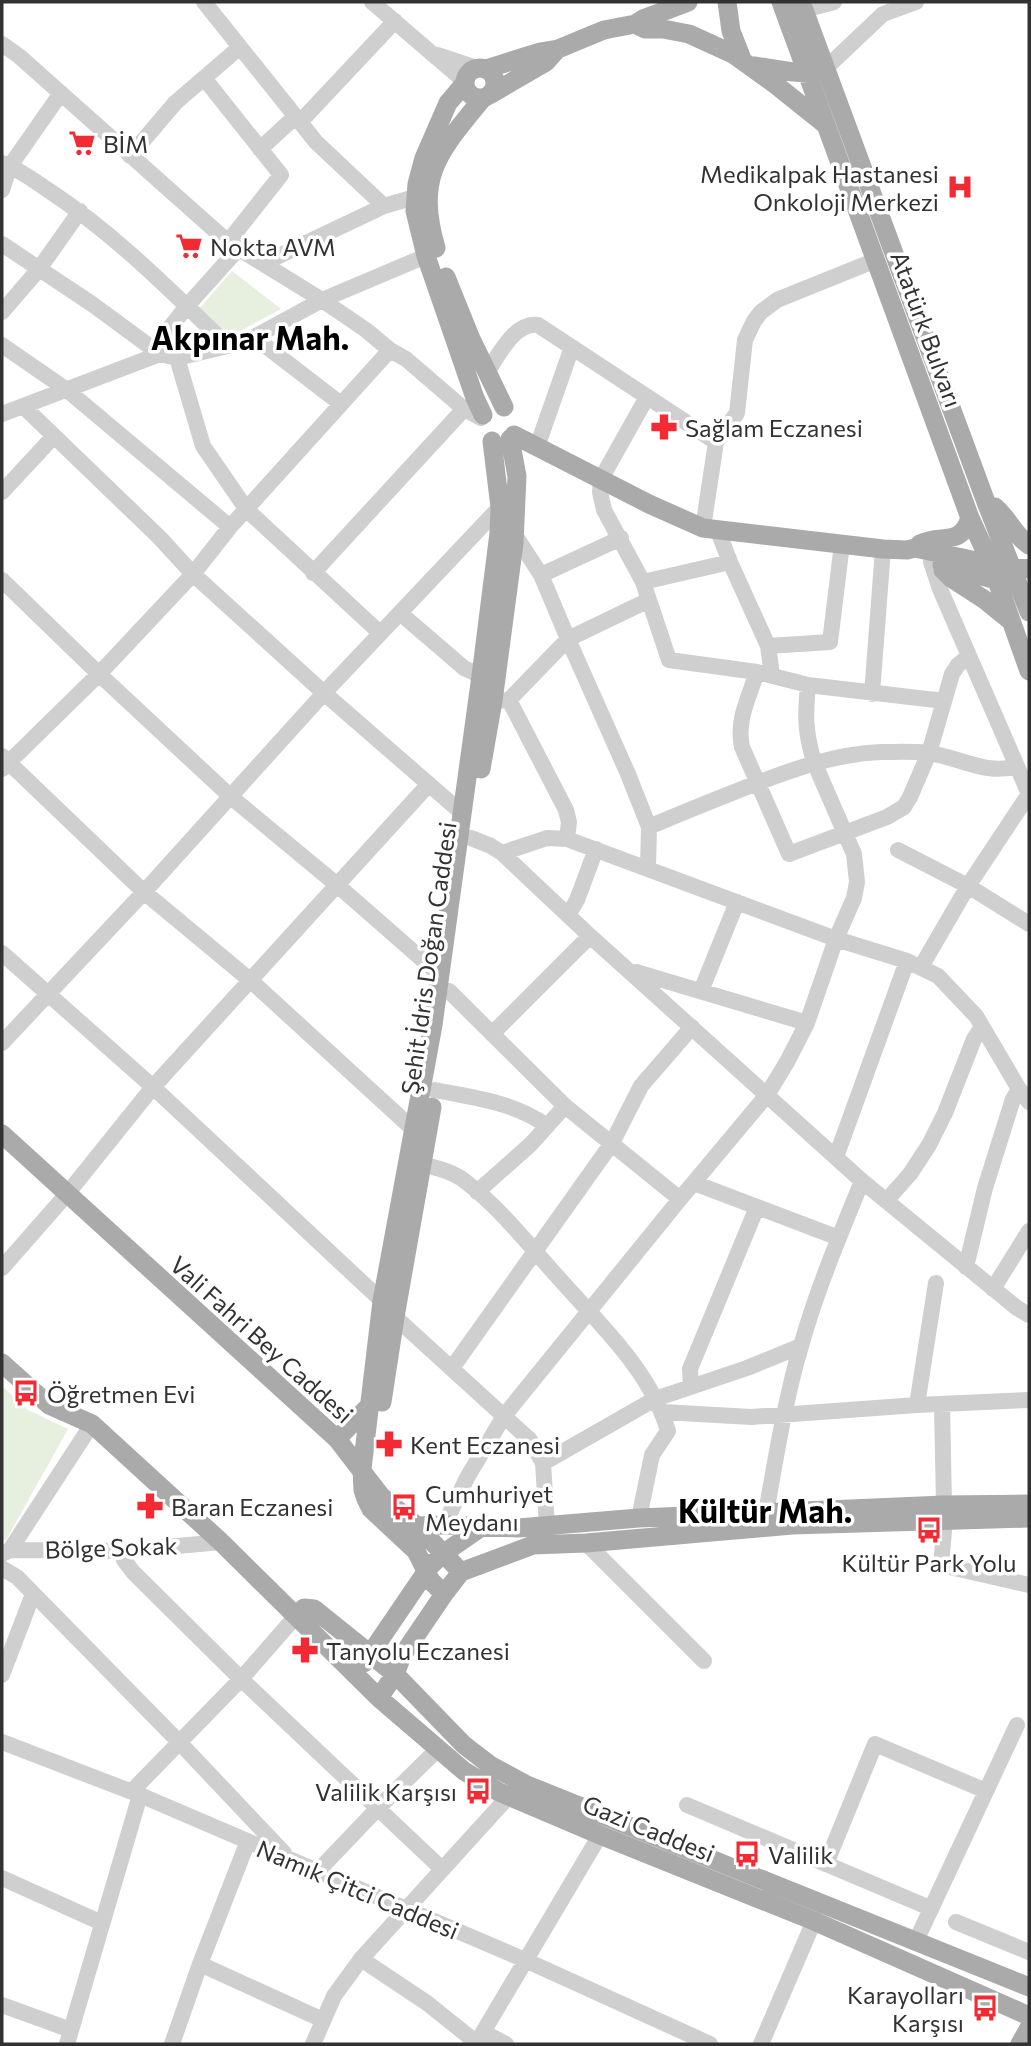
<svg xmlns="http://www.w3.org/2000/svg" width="1031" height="2046" font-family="Commissioner,sans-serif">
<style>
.green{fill:#e7efdf}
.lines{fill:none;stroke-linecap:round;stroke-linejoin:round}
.minor{stroke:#cfcfcf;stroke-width:16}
.major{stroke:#aaa;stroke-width:19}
.labels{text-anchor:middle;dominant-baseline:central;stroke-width:7;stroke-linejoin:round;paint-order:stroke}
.poi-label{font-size:24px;fill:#323232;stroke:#fff;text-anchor:start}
.street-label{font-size:24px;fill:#323232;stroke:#fff}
.district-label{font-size:32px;font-weight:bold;fill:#000;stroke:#fff}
</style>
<rect width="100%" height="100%" fill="#fff"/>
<path class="green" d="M232 271 281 309 227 338 198 310Z
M2 1386 28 1410 68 1429 6 1540 2 1538Z"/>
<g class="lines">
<path class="minor" d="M204 2 316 142 384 206
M372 2 464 81
M804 10 834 2
M2 44 19 56 228 242 322 300 366 330 390 350 406 359 464 409 481 418
M438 55 477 68
M826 68 883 14 916 2
M204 78 281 175 228 242
M300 122 395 21
M260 149 296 116
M130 156 175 103 240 47
M2 163C19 169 33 180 48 190 115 234 171 291 228 346
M2 190 10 166 61 93
M2 244 92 304 160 354
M264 263 384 206 415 197
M2 312 39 269 80 211
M254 337 341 404
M2 345 67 390 230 527
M153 349 187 306 239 248
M177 358 203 446 247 510 380 633
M487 372C499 355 514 322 538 325L716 442 703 528
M647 397 601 479 600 492 604 510 643 582 669 660 757 672 808 685 944 701
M24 407 160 538 193 574 324 693 462 813
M2 414 160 354 177 358 228 346 254 337 322 300 426 256
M716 442 737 413 745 340 754 321 761 312 777 300 876 260
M537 447 572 347
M2 492 54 436
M718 531 730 562 768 646 772 675
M515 535 541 575 568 639 628 774 649 827 648 868
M931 562 940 589 1029 794
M313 573 464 409
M541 575 621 538
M2 580 99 674 231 797 336 884 440 975
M643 582 730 562
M400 613 464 668 481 676
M768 646 830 642 842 544
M757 672C749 697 736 721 742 747L789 854 887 817 904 807 910 797 929 753 952 674 958 665 969 656
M872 694 883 549
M509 700 566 810 569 822 567 839
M493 701 509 700 568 639 649 600
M2 756 144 892 250 980 414 1130
M2 769 99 674 193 574 230 527 390 350
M649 827C681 813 714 800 747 787 791 770 833 754 881 752 896 752 913 751 929 753 958 757 988 776 1017 766
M471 838 491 846 502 853 590 936 862 1181 1017 1308 1029 1315
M898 850 968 886 1029 924
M502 853 547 838 567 839 836 939 907 961 938 976 976 1016 1019 1089 1029 1102
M568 915 577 900 596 849
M2 953 153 1087 382 1301 395 1317 530 1440 543 1463 547 1526
M921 967 968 886 1029 794
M636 972 807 1023
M449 991 565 1106 680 1199
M701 991 737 902
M492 1034 590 936
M2 1043 144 892 324 693 500 507
M435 1090C474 1098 514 1102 547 1126
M836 1157 907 961
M422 1164C437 1168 454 1172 466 1182 500 1208 528 1244 556 1275 597 1322 650 1369 668 1431L652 1455 639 1518
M694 1183 839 1238
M477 1192 531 1144 565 1106
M886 1201 910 1174 929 1145 945 1113 974 1039 982 1027
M966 1267 985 1188 1013 1099 1019 1089
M2 1268 67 1194 153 1087 429 784
M993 1289 1029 1231
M452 1368 612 1143 641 1086 692 1027
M691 1387 690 1369 757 1207
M942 1404 944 1505
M917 1405 936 1283
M663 1412 751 1417 917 1405 1029 1400
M543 1463 655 1399 747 1368 801 1346
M766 1513C776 1457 785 1400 801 1346 817 1289 840 1235 862 1181
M945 1520 941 1565 1029 1585
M444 1525 468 1476 504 1416 680 1199 767 1095 787 1062 807 1023 836 939 854 898 857 882 854 854 814 762C805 731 805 717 808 685
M586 1543 704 1661
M10 1550 92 1424
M123 1551 124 1560 133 1572 241 1679 442 1869
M2 1554 10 1550 123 1551 221 1542
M2 1568 17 1577 180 1743 284 1853
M2 1675 33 1594
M2 1742 140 1795 525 1960 710 2044
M132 1791 241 1679 296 1616
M687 1805 930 1908
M826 1864 875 1744 986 1791
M317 1872 378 1808 439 1748
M2 1878 102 1923
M956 1922 1029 1952
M916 1941 1017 1725
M361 1959 427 2003 477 2043
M200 1964 323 2020
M2 2005 71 2030
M483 2032 506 2044
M67 2044 140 1795
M172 2044 200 1964 248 1841
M313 2044 334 1996 361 1959 509 1796
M476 2044 600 1835
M761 2044 814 1921"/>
<path class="major" d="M727 2 731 31 742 59
M781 2 970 518 991 564 1029 671
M801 2 986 502 1029 612
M635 24 643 19 688 2
M754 66 793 72 808 73
M465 83a15 15 0 1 1 30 0a15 15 0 1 1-30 0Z
M486 69 540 52 558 49 604 30 635 24 645 29H663L689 34 733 54 776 85 826 125
M465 83 448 103 424 158 417 184 415 211 426 256 475 398 483 415
M491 94 546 62 555 52
M436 248C415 175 439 152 483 98
M446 277 471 339 504 407
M514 435 649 504 703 528 883 549 907 550 915 548 991 564 1029 569
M995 507C1009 519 1014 535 1029 545
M920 544C941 533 960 548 970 518
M942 565 1004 582
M943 570 951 578 985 600 1011 621
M481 769 493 701 514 543 517 476 510 439
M2 1134 337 1439 381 1496 417 1526 461 1572
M2 1363 49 1405 92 1424 221 1542 379 1698 464 1771 499 1792 600 1835 814 1921 1029 2016
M382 1402 395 1317 432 1107
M337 1439 368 1407
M417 1526 444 1525 518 1528 639 1518 944 1505 1029 1504
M461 1572 533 1545 586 1543 792 1525 1029 1518
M444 1594 431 1581 416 1551 371 1509 366 1499 363 1490 362 1469 382 1301 433 1025 481 676 499 533 500 507 492 441
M296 1616 304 1608 314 1609 395 1674 464 1745 490 1765 527 1785 1029 1987
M364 1663 430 1566 444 1553 483 1526
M379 1698 395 1674 402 1656 444 1594 461 1572
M1020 2044 1029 2028"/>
</g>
<defs>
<g id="supermarket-bare" transform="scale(2.1)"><path d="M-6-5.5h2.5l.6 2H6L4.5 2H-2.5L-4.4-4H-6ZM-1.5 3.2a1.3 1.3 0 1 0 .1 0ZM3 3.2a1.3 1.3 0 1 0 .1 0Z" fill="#f32933" stroke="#fff" stroke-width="2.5" paint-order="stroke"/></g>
<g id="hospital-bare" transform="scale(2.1)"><path d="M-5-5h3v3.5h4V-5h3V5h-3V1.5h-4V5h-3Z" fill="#f32933" stroke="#fff" stroke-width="2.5" paint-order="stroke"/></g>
<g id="pharmacy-bare" transform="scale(2.1)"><path d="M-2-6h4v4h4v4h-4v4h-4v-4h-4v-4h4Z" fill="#f32933" stroke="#fff" stroke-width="2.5" paint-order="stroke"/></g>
<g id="bus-bare" transform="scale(2.1)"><path d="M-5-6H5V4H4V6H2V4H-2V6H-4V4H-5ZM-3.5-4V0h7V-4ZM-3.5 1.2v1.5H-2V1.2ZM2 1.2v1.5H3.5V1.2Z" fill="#f32933" stroke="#fff" stroke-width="2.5" paint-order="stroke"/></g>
</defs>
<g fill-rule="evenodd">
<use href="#supermarket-bare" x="82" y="143"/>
<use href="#hospital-bare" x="960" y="187"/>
<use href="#supermarket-bare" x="189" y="246"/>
<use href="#pharmacy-bare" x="664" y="427"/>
<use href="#bus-bare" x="26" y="1393"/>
<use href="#pharmacy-bare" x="389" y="1444"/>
<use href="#pharmacy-bare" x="150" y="1506"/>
<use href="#bus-bare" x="404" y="1507"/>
<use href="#bus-bare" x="929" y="1530"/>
<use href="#pharmacy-bare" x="305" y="1650"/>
<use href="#bus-bare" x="478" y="1791"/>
<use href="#bus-bare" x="747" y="1854"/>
<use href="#bus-bare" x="985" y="2008"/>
</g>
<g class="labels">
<g class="poi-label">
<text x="103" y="143">BİM</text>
<text x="939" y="173" text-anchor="end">Medikalpak Hastanesi<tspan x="939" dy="28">Onkoloji Merkezi</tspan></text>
<text x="210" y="246">Nokta AVM</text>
<text x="685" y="427">Sağlam Eczanesi</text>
<text x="47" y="1393">Öğretmen Evi</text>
<text x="410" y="1444">Kent Eczanesi</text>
<text x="425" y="1493">Cumhuriyet<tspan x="425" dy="28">Meydanı</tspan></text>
<text x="171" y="1506">Baran Eczanesi</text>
<text x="929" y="1562" text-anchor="middle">Kültür Park Yolu</text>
<text x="326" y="1650">Tanyolu Eczanesi</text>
<text x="457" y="1791" text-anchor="end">Valilik Karşısı</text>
<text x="768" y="1854">Valilik</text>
<text x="964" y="1994" text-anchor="end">Karayolları<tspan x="964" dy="28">Karşısı</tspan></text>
</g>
<g class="street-label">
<text transform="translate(927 329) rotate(70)">Atatürk Bulvarı</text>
<text transform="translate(428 958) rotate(-82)">Şehit İdris Doğan Caddesi</text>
<text transform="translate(262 1339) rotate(42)">Vali Fahri Bey Caddesi</text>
<text transform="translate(111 1547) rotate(-2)">Bölge Sokak</text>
<text transform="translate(649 1828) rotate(22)">Gazi Caddesi</text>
<text transform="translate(358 1889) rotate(23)">Namık Çitci Caddesi</text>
</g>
<g class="district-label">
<text x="250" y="337">Akpınar Mah.</text>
<text x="765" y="1510">Kültür Mah.</text>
</g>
</g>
<rect width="1031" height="2046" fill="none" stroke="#323232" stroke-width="7"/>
</svg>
